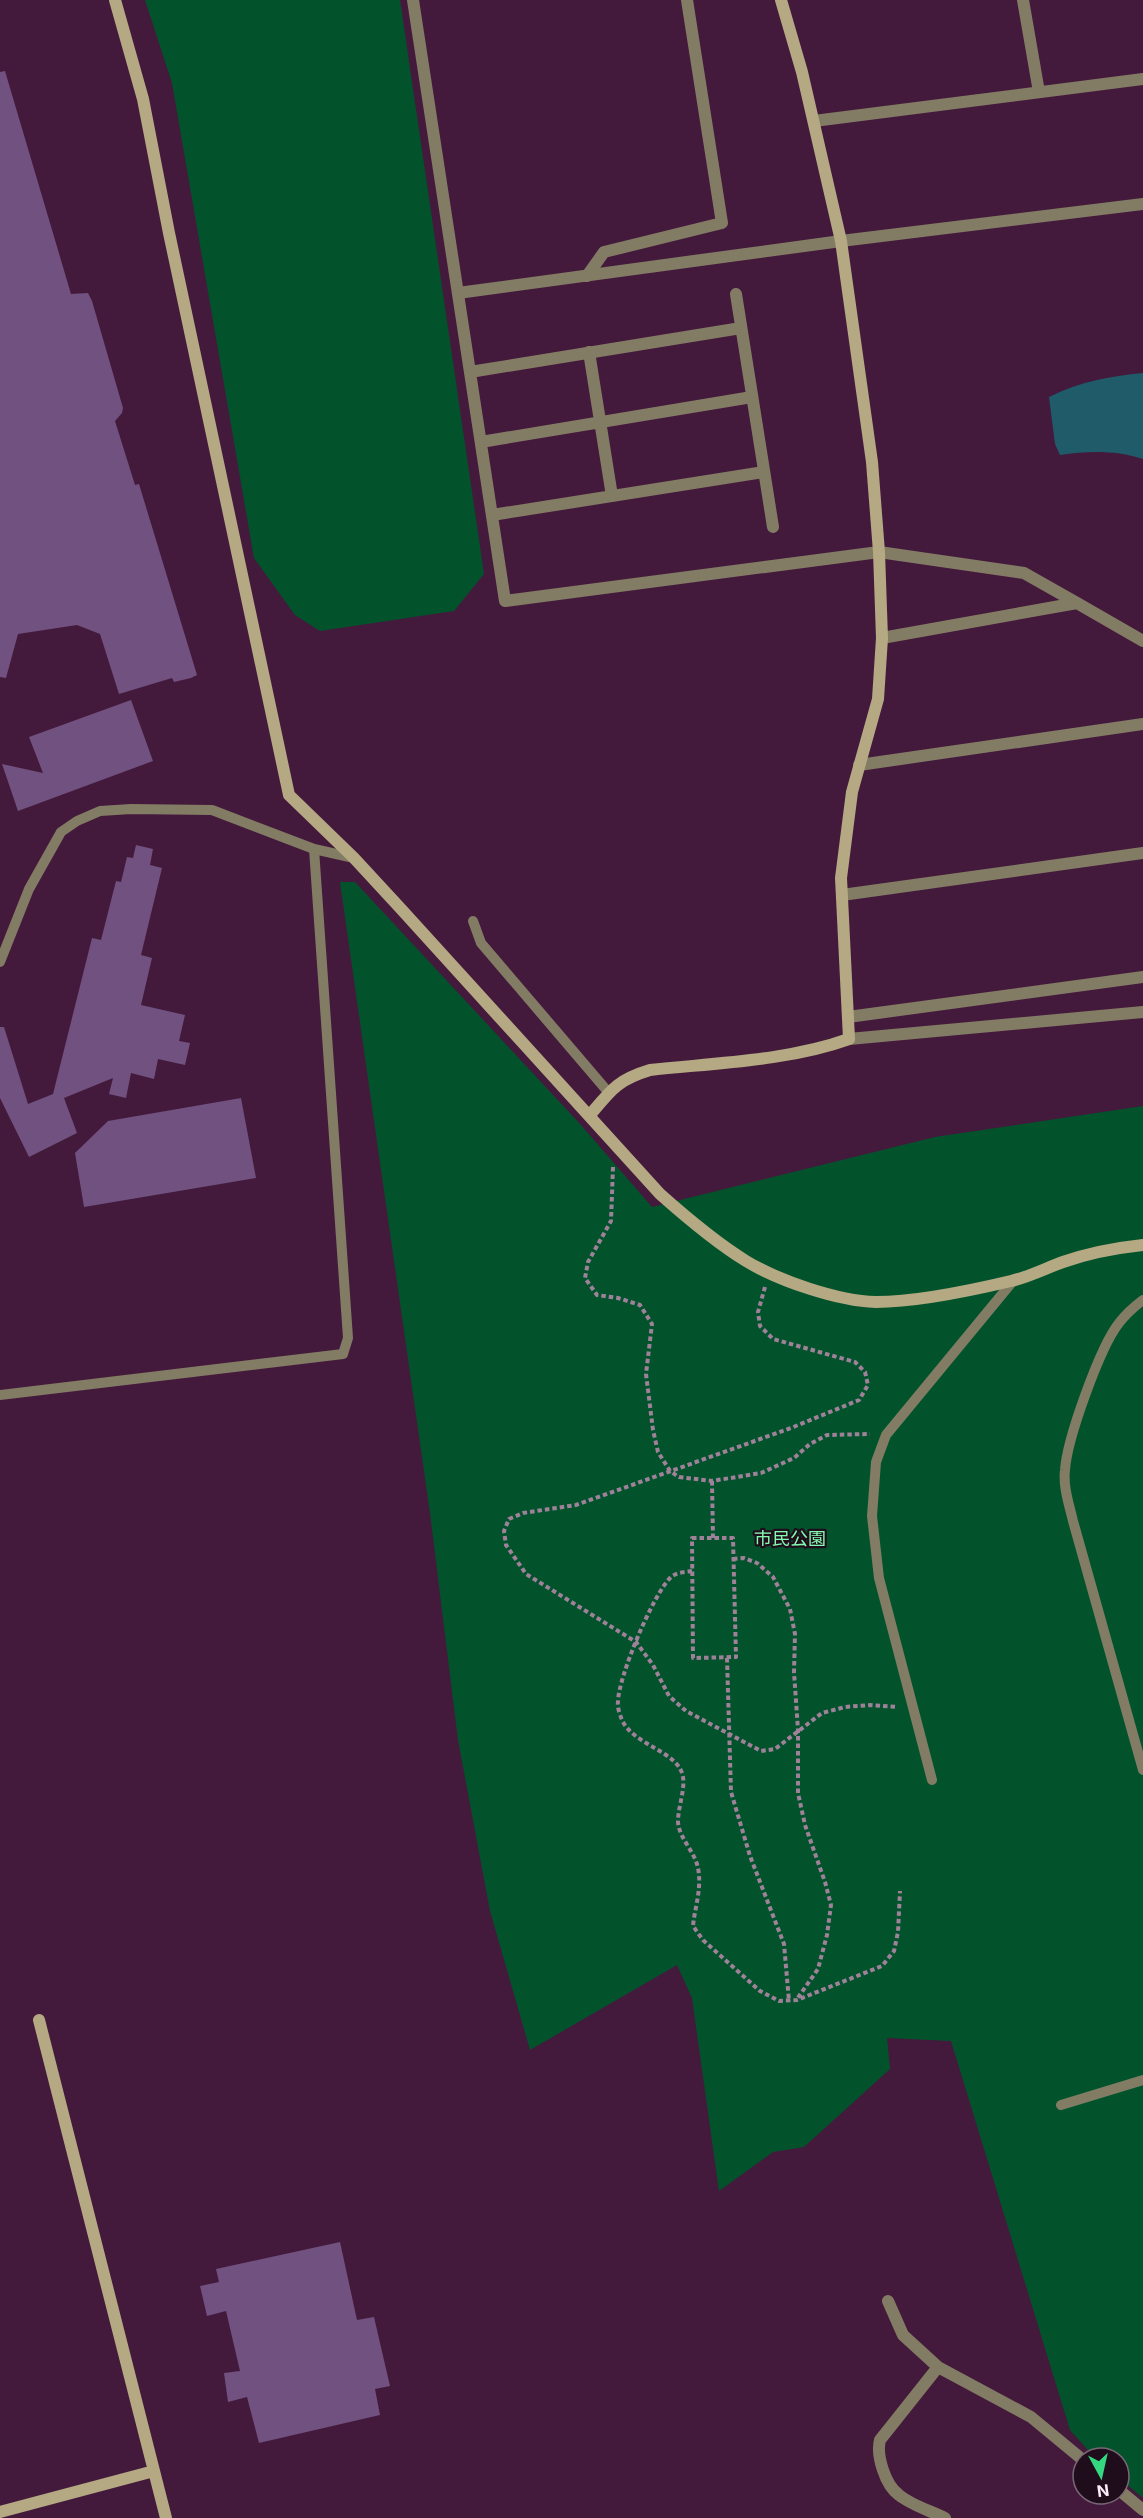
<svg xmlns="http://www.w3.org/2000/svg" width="1143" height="2518" font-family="Inter,'Noto Sans JP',sans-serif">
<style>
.green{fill:#02532c}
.water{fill:#1f5b68}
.building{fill:#70517f}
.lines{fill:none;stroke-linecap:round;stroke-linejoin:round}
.path{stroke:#9f8199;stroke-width:4;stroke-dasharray:4.5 3;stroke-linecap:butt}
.lane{stroke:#837c64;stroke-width:10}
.street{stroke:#837c64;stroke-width:12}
.secondary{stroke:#b4a982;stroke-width:12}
.labels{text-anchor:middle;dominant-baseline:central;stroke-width:4.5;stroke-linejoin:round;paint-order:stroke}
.park-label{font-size:18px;fill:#82fbaf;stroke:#200d1c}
</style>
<rect width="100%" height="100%" fill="#441a3c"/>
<path class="green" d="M145 0H400L484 574 454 611 320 631 295 615 254 558 172 83Z
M340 882H355L581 1125 652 1207 935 1137 1143 1106V2498L1119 2478V2458H1095L1070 2430 951 2041 887 2038 890 2069 804 2147 773 2152 719 2191 692 1998 677 1965 530 2050 490 1911 458 1740 430 1513Z"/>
<path class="water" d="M1143 373V459C1115 450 1088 451 1060 455L1055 444 1049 397C1079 382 1110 376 1143 373Z"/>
<path class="building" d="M5 71 71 294 88 293 92 301 123 408 122 413 115 421 135 485 139 484 197 675 191 678 174 682 172 678 119 694 100 634 77 625 18 634 6 678 0 677V72Z
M131 700 153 761 18 811 2 764 43 773 29 737Z
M136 845 153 849 150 865 162 868 141 955 152 958 141 1005 185 1015 179 1041 190 1043 185 1065 158 1059 154 1079 131 1073 126 1098 109 1094 113 1078 64 1098 77 1133 29 1157 0 1098V1027H4L28 1104 53 1094 92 938 101 940 116 881 121 882 127 857 133 858Z
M241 1098 256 1178 84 1207 75 1153 108 1121Z
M340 2242 357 2320 374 2317 390 2386 375 2389 380 2415 259 2443 247 2397 228 2402 224 2373 240 2371 226 2311 207 2316 200 2286 219 2282 216 2269Z"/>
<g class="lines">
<path class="path" d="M613 1167 611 1221 588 1262 585 1278 597 1295 618 1298 640 1305 652 1324 646 1374 653 1430 658 1452 670 1471 679 1477 712 1481 761 1473 794 1458 810 1444 827 1435 870 1434
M765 1287 758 1312 760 1326 773 1339 855 1362 865 1372 868 1385 859 1400 791 1428 576 1505 523 1513 509 1519 504 1531 506 1545 526 1574 636 1642 653 1665 669 1696 686 1711 761 1751 775 1749 822 1713 845 1707 870 1705 897 1707
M712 1481 713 1538
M692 1538H733L736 1657 693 1658Z
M733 1559 744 1558 757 1563 773 1577 790 1609 795 1634 794 1672 798 1730V1793L805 1825 825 1882 831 1905 827 1935 818 1969 797 1999
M692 1571C685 1572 677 1572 671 1577 653 1594 618 1678 618 1702 617 1707 620 1715 622 1720 634 1746 679 1751 683 1777 685 1791 678 1807 678 1822 679 1838 695 1852 698 1868 702 1889 695 1906 693 1926L703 1940 760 1991 779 2001 797 2000 882 1966 894 1951 898 1932 900 1891
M727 1658 731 1792 750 1856 784 1944 789 2001"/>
<path class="lane" d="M473 921 481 943 609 1093
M0 962 29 889 61 832 77 821 100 811 131 809 212 810 314 849 354 858
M1143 1300C1135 1306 1126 1314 1119 1323 1100 1347 1067 1439 1065 1470 1063 1487 1069 1504 1073 1521L1143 1770
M0 1395 343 1354 348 1338 314 849
M932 1780 879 1578 872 1516 876 1462 886 1435 1013 1281
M1061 2105 1143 2080"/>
<path class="street" d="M413 0 505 601 879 552 1024 573 1077 603
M1023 0 1039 92
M814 121 1143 79
M587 276 604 252 722 223 687 0
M458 293 841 241 1143 204
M736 294 773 527
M589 352 612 496
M470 372 741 328
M481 442 752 397
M492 515 764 472
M882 638 1077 603 1143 641
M859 765 1143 724
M842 895 1143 853
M848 1017 1143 977
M849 1039 1143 1012
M888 2301 903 2335 938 2367 1031 2417 1083 2460
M938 2367 880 2440C876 2455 885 2485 899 2495 911 2505 931 2511 945 2518
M1119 2490 1143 2510"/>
<path class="secondary" d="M115 0 143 99 169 233 289 795 354 858 402 910 660 1194C687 1218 715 1242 746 1261 779 1281 838 1301 876 1302 915 1302 973 1290 1011 1281 1029 1277 1046 1268 1063 1262 1089 1253 1115 1248 1143 1245
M590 1115C611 1090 617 1080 650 1070 714 1063 788 1061 849 1039L841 878 852 792 878 699 882 638 879 552 872 462 841 241 802 72 781 0
M39 2020 166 2518
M0 2512 154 2471"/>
</g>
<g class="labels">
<g class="park-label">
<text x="790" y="1538">市民公園</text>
</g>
</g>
<g transform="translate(1101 2476) rotate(172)"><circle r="28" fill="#200d1c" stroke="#796775" stroke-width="1.5"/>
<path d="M0-4.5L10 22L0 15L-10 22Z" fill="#34d881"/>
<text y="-9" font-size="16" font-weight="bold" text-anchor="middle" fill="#feedfa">N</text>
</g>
</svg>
